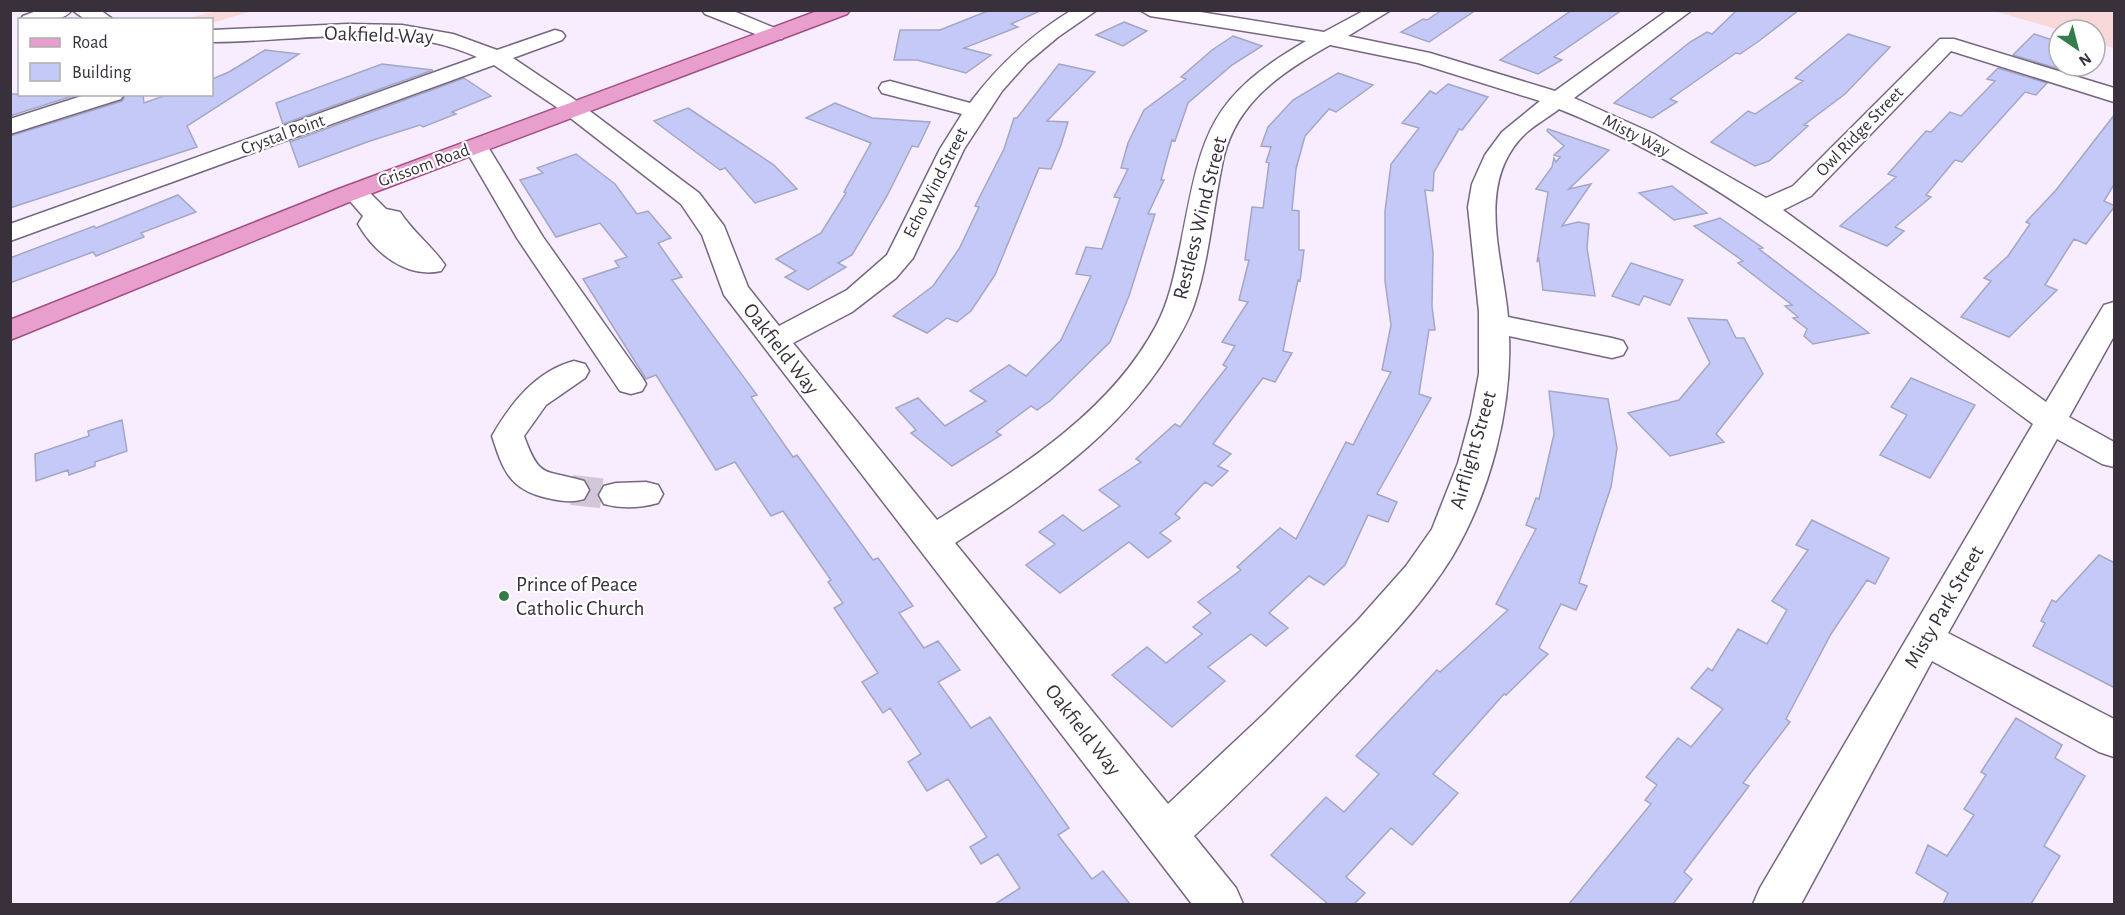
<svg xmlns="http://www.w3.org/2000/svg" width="2125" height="915" font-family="'Alegreya Sans',sans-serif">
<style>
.green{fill:#f8d8d8}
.building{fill:#c4c9f7;stroke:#a3a7c4;stroke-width:1.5}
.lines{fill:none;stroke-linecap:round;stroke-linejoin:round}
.minor-tunnel{stroke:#d2c7d8;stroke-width:30;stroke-dasharray:30 15;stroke-linecap:butt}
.minor-casing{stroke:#766780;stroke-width:3}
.major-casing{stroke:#a14f85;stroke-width:3}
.minor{fill:#fff;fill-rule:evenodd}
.major{fill:#e99fce;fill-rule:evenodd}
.poi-dot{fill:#347d4b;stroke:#fff;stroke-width:2}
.labels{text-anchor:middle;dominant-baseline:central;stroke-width:4.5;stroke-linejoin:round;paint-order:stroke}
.far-street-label{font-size:18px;fill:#38313c;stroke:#fff}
.street-label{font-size:21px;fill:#38313c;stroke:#fff}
.poi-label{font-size:21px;fill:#38313c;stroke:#fff;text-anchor:start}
</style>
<rect width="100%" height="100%" fill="#f8edff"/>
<path class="green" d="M217 11V10L252 11 212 23V20L185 19Z
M1994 11H2114V48L2095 42V30H2059Z"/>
<path class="building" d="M990 10H1042L1011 24 1018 27 964 48 991 55 966 73 917 60H894L900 30H940Z
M1442 10H1476L1429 42 1401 32 1423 19 1427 20Z
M1572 10H1622L1554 57 1562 60 1538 74 1500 60Z
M1737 10H1799L1759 41 1740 54 1736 53 1670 99 1677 102 1652 118 1614 103 1690 42 1707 32 1712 34Z
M1124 22 1147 31 1123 46 1096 35Z
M1848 34 1890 47 1845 94 1804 125 1808 126 1769 161 1755 166 1711 142 1748 111 1755 114 1803 81 1795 78Z
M2034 34 2059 42V69L2013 55Z
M1233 36 1262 46 1232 65 1188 103 1175 141 1172 140 1161 180H1164L1148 214H1155L1129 296 1110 342 1050 401 1037 410 1031 406 996 432 1001 435 952 466 911 433 916 430 896 408 918 398 945 426 986 401 970 391 1009 365 1026 376 1061 340 1091 276 1076 274 1086 247 1102 249 1120 198 1114 197 1128 169 1121 168 1128 143 1144 110 1186 79 1181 77 1212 50Z
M265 50 299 54 187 126 197 147 10 208V136L122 101 126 94H143L144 103 169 94H212V79L229 72Z
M382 64 433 70 283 124 276 103Z
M1059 64 1095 72 1047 121 1068 122 1061 145 1051 169 1039 168 995 275 971 311 957 322 947 318 927 333 893 316 933 286 959 249 979 207 975 206 1004 149 1014 118H1017Z
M1998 68 2047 83 2036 95 2025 92 1962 162 1955 160 1926 195 1931 197 1895 227 1904 231 1887 246 1840 226 1896 177 1888 174 1926 131 1931 132 1950 112 1961 116 1995 81 1987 79Z
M1338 73 1373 85 1336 112 1329 109 1305 136 1296 169 1292 210 1299 211V250H1304L1300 281 1298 280 1283 351 1292 353 1275 382 1263 378 1213 444 1231 454 1218 466 1228 471 1212 486 1205 482 1175 514 1180 518 1160 533 1171 541 1148 558 1129 542 1060 593 1026 565 1055 544 1039 532 1063 515 1083 531 1120 506 1099 490 1141 462 1136 459 1175 424 1180 427 1227 367 1223 365 1235 346 1222 342 1248 302 1239 300 1249 260H1245L1252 207 1263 208 1269 163 1266 162 1271 147 1261 146 1268 127 1293 100Z
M464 78 491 96 452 112 456 114 423 127 420 125 370 141 299 167 290 142Z
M1448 84 1488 97 1462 130 1459 129 1434 172 1433 191 1425 190 1433 252 1432 306 1435 330H1429L1419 394 1431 398 1377 494 1397 502 1388 522 1368 515 1345 565 1324 585 1309 576 1269 613 1288 628 1266 646 1251 634 1208 667 1225 681 1172 727 1112 675 1147 647 1166 663 1202 634 1193 627 1211 613 1198 602 1241 570 1237 567 1280 528 1296 539 1346 442 1353 445 1391 372 1382 370 1391 325 1385 281V211L1391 164 1419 128 1402 123 1430 91 1436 94Z
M10 94H79L10 116Z
M835 103 872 118 930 122 918 147 912 146 887 196 852 255 838 263 846 267 808 290 785 277 796 271 776 259 821 233 846 193 844 192 871 143 806 118Z
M688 108 774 165 797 189 755 203 725 168 720 170 654 121Z
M2115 114V183L2104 201 2115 206 2086 244 2074 239 2045 285 2057 290 2009 337 1961 317 1991 281 1984 278 2008 256 2030 224 2026 222 2056 190Z
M1548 129 1609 150 1569 189 1591 184 1562 226 1578 222 1589 224 1587 248 1595 296 1543 290 1539 259 1537 262 1548 192 1536 189 1552 167 1554 158 1556 162 1560 157 1554 155 1564 146 1547 131Z
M576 154 615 184 637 214 648 211 671 238 658 243 682 277 672 280 757 395 751 397 793 457 797 455 873 560 878 558 913 606 899 613 924 648 938 641 960 670 938 682 971 728 990 717 1069 828 1058 835 1092 879 1103 871 1130 904H995L1020 888 998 854 981 864 970 847 987 837 948 779 927 791 908 762 921 754 890 708 883 713 862 682 878 673 834 608 843 603 828 582 831 580 783 511 771 516 735 462 716 470 656 375 646 379 583 279 619 267 615 261 627 257 600 223 556 237 520 180 543 173 537 168Z
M1672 186 1707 213 1674 220 1639 193Z
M178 195 196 212 141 233 144 237 96 256 93 252 10 283V258L94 226 96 228Z
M1720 218 1763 248 1759 249 1869 333 1813 344 1804 336 1807 329 1793 318 1798 317 1785 306 1792 305 1738 263 1743 261 1694 226Z
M1631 263 1683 280 1670 305 1644 296 1639 305 1612 296Z
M1688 318 1727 320 1736 338H1744L1763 374 1716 434 1724 442 1670 456 1628 413 1679 400 1710 363Z
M1911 378 1975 405 1930 478 1880 455 1907 415 1891 407Z
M1549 391 1608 399 1617 448 1611 487 1579 583 1587 586 1576 610 1561 604 1539 648 1548 654 1506 695 1504 694 1433 774 1458 793 1412 845 1391 828 1346 877 1365 893 1354 904H1328L1271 855 1326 797 1344 812 1379 774 1356 756 1437 670 1440 672 1508 610 1496 604 1536 529 1526 525 1536 498 1539 499 1554 434Z
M122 420 127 451 95 462V466L69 475 68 470 36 481 35 454 89 436 88 431Z
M1812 520 1889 558 1875 584 1867 580 1831 634 1786 719 1790 722 1743 783 1749 786 1684 872 1692 879 1673 904H1569L1651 804 1645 800 1657 785 1646 777 1678 738 1691 747 1723 709 1691 688 1708 668 1712 671 1738 629 1767 644 1787 610 1772 601 1808 550 1796 545Z
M2099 555 2115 563V688L2033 646 2045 623 2041 621 2052 600 2056 602Z
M2016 718 2062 745 2055 758 2085 776 2044 846 2060 856 2031 904H1943L1948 893 1916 873 1928 845 1947 856 1974 815 1964 809 1986 775 1981 772Z"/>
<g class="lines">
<path class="minor-tunnel" d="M572 490 616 495"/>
<g class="minor-casing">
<path id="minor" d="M39 10H72C62 24 35 20 20 20L23 16Z
M72 10H100L114 20H86Z
M702 10H731L782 31 785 35 782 39H768L705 14Z
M1072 10H1097L1058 37 1027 63 1002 91 964 149 913 258 896 278 852 312 793 343 937 520C1018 469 1109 414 1156 326 1170 300 1175 271 1181 243 1202 136 1206 99 1306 41L1150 16 1140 10H1188L1324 32 1365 10H1391L1348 36 1430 53 1555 91 1668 10H1692L1574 98 1654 134 1766 198 1793 186 1940 39H1954L2114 88V102L1951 51 1811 196 1783 210 2046 402 2104 305 2114 302V336L2069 417 2114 442V467L2102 464 2057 439 1948 633 2114 719V757L2099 752 1932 661 1801 904H1753L1760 888 2033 424C1879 312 1739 180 1559 109 1549 117 1536 124 1526 133 1474 182 1503 257 1508 317L1612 338 1623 341 1627 348 1623 355 1612 358 1509 336C1512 410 1490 493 1452 557 1425 601 1389 638 1354 676 1302 731 1249 784 1194 836L1236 888 1243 904H1192L724 295 702 235 681 204 555 106 494 65 10 241V224L477 57C395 20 299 42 212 42V30L348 24 402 25 453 34 497 50 555 30 562 32 565 36 562 40 513 58 571 97 699 193 724 226 748 287 779 326 847 290 887 255 940 149 962 114 882 93 879 88 882 83 890 81 970 103C999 64 1031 35 1072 10ZM1330 45 1418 63 1540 101 1502 132 1485 155 1472 184 1468 207 1479 312V374L1471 415 1458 463 1432 529 1406 566 1358 620 1265 713 1168 804 955 543C1036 490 1117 437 1169 353 1179 337 1188 322 1194 305 1210 257 1213 205 1224 156 1238 101 1282 72 1330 45Z
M88 94H124L121 99 10 134V119Z
M476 140 485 142 543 237 642 377 646 384 642 391 631 394 620 391 517 238 464 147 467 142Z
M355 184 364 187 386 209 400 212C413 232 432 246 445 265L441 271C406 279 374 252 358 224L363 216 342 192 346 187Z
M574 361 585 364 589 371 585 378 546 405 524 436C540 480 544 469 584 481L589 490 584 499C571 503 561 501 547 498 509 489 503 470 492 436 511 403 536 371 574 361Z
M646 482 658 485 663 494 658 503C640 508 622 509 604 504L599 495 604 486 616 483Z"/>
</g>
<g class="major-casing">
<path id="major" d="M820 10H850L847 14 354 200 10 340V320L336 190Z"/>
</g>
<use href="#minor" class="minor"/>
<use href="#major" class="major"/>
</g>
<circle class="poi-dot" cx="504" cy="596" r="6"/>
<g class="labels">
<g class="far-street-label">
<text transform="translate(1860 132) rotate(-46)">Owl Ridge Street</text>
<text transform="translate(283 135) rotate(-20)">Crystal Point</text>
<text transform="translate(1636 136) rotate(27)">Misty Way</text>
<text transform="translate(424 166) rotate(-20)">Grissom Road</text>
<text transform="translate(936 183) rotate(-63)">Echo Wind Street</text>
</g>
<g class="street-label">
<text transform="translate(379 35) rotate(2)">Oakfield Way</text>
<text transform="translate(1200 218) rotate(-76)">Restless Wind Street</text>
<text transform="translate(781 349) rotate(52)">Oakfield Way</text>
<text transform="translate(1473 450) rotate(-74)">Airflight Street</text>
<text transform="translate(1944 607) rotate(-60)">Misty Park Street</text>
<text transform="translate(1083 730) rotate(52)">Oakfield Way</text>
</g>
<g class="poi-label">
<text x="516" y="584">Prince of Peace<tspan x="516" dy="24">Catholic Church</tspan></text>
</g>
</g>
<rect width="2125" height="915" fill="none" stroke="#38313c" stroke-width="24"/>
<rect x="18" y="18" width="195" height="78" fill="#ffffff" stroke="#afadb1" stroke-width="1.5"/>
<rect x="30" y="38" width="30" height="9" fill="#e99fce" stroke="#afadb1" stroke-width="1.5"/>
<text x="72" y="48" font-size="18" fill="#38313c">Road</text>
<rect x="30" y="63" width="30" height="18" fill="#c4c9f7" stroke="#afadb1" stroke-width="1.5"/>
<text x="72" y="78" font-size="18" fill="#38313c">Building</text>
<g transform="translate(2077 48) rotate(145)"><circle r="28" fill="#ffffff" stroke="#afadb1" stroke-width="1.5"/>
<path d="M0-4.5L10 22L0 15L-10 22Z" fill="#347d4b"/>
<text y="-9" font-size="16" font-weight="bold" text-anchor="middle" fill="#38313c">N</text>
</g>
</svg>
